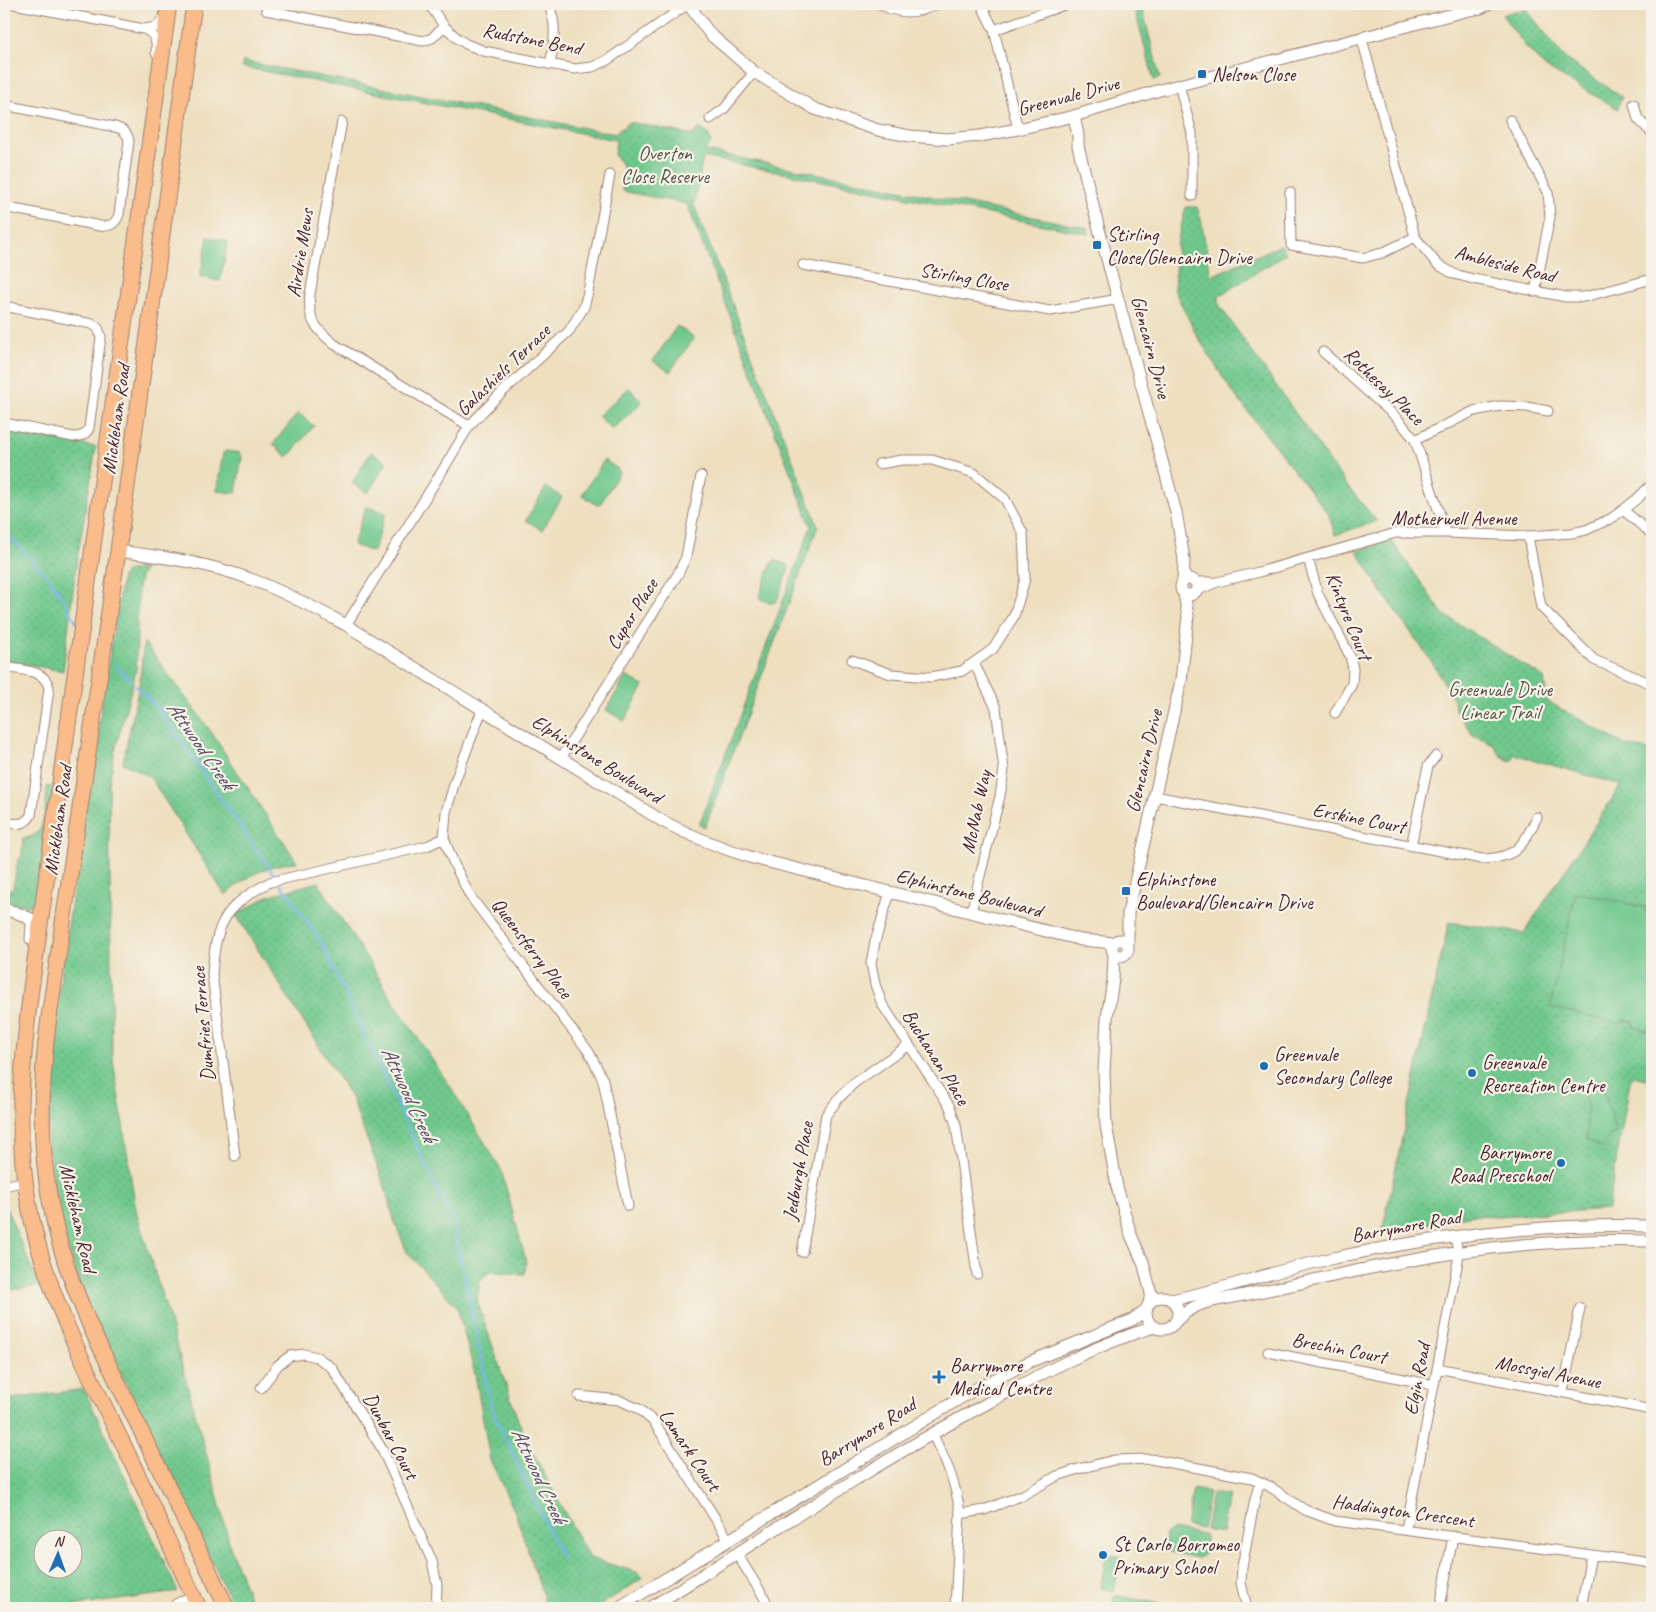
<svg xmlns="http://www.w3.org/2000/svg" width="1656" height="1612" font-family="Caveat,sans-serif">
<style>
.grass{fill:url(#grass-dots);stroke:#5d745c;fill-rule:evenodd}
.garden{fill:#70c88d;stroke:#5d745c}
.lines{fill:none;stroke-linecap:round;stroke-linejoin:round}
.stream{stroke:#7cb5ec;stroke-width:2.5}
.minor-casing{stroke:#9c7f75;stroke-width:11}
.tertiary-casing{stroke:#9c7f75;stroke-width:13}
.primary-casing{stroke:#9c7f75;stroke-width:17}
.minor{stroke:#fff;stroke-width:9}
.tertiary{stroke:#fff;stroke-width:11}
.primary{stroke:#f9bc8a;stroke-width:15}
.poi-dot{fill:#1f6fb2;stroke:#f7f3e8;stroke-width:2}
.labels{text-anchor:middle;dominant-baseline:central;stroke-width:4.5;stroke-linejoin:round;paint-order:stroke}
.street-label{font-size:20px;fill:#4a1f2b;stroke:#f7f3e8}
.poi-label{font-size:20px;fill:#4a1f2b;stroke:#f7f3e8;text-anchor:start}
.park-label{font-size:20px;fill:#555248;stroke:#f7f3e8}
.water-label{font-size:21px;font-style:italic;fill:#594c65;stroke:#f7f3e8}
</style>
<defs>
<pattern id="grass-dots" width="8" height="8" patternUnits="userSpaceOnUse" patternTransform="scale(1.25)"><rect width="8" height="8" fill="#70c88d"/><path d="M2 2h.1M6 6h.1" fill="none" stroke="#62ab7a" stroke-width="1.8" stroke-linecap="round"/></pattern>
</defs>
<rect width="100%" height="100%" fill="#f7f3e8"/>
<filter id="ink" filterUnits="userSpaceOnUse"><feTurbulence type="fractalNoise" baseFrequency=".02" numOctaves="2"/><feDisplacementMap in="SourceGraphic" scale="10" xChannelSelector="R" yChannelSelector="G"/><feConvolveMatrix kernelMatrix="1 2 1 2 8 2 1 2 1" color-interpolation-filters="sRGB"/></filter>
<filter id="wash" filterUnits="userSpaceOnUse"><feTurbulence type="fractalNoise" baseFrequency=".0096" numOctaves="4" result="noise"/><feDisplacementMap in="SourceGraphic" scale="20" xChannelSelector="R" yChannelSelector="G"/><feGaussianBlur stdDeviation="1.12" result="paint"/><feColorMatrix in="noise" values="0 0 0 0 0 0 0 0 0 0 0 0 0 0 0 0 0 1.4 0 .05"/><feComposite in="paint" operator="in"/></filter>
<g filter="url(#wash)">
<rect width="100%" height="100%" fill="#eedfbf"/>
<path class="grass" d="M1133 4H1141L1160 78 1154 80Z
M1527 10 1565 59 1622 97 1619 103 1618 109 1545 67 1526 47 1502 15 1515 11Z
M243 61 615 134 629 122 693 135 699 128 708 134 711 142 705 151 1088 228 1089 234 703 157 694 205 818 526 705 827 699 825 811 526 687 204 622 191C626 174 627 169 614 155L616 140 242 67Z
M1186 207H1197L1201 219 1211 276 1281 245 1286 254 1219 296V305L1347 486 1377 521 1335 535 1329 515 1231 390 1197 336 1174 289 1177 243Z
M4 429 96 447 77 559 63 671 4 660Z
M1391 540 1443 614 1544 678 1547 701 1625 745 1652 751V1080L1631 1076 1608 1209 1500 1216 1474 1215 1382 1232 1431 1001 1449 922 1524 933 1621 785 1514 754 1511 762 1500 755 1492 743 1473 735 1455 710 1454 700 1432 662 1382 592 1357 551Z
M145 568 140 577 138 588 136 671 115 750 109 785 112 1053 134 1198 138 1218 169 1318 215 1486 231 1550 253 1608H234L83 1294 59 1222 47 1137 51 1045 83 822 122 578 126 572Z
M144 642 209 729 297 862C268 864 246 877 225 895L150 777 123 763 139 686Z
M47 786 56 788 40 898 28 906 7 902 10 889 13 888 18 860 21 857 24 843 22 841 23 838C48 839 45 804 47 786Z
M318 882 381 981 385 989 449 1085 501 1169 526 1261 525 1274 490 1272 480 1280 477 1301 518 1420 531 1449 582 1545 590 1558 639 1573 643 1578 596 1608H547L515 1512 490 1460 475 1374 457 1307 407 1252 395 1223 384 1184 351 1097 236 915 268 896Z
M4 1203 39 1286 4 1291Z
M84 1389 178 1592 57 1608H4V1400ZM42 1540H72V1570H42Z"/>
<path class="garden" d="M208 237 228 241 220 281 200 277Z
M677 326 694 338 670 372 653 361Z
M629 388 642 402 612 430 598 416Z
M298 413 314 426 288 457 273 444Z
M226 451 240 453 242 457 236 492 233 493 218 491 217 489 223 453Z
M371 452 387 462 368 493 352 483Z
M604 460 618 469 619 473 599 506 582 495Z
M546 487 562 497 542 530 526 520Z
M366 507 386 513 373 552 353 545Z
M775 560 788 565 789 568 777 601 773 603 760 599 759 596 772 562Z
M626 676 644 686 624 721 606 710Z
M1576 892 1647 908 1646 913 1652 914V1032L1633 1027 1634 1022 1623 1020 1621 1024 1550 1007Z
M1601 1080 1616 1134 1610 1135 1602 1148 1587 1139 1586 1117 1588 1110 1582 1086Z
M1193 1489 1209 1492 1202 1529 1186 1526Z
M1212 1493 1229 1496 1222 1533 1205 1530Z
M1173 1529 1204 1535 1206 1538 1204 1554 1198 1558 1166 1551 1164 1545 1166 1534Z
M1107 1554 1121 1557 1114 1591 1100 1588Z
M1114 1595 1172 1606V1608H1112Z"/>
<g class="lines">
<path class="stream" d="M7 534 46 575 62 597 77 623
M115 664 131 681
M136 686 155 705 277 879
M280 883 321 942 453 1223 492 1410 562 1559"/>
</g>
</g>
<g filter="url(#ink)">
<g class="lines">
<g class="minor-casing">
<path id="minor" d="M14 4 144 29 157 27 165 16
M429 4 444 26 457 38 466 44 484 51 575 69 592 67 606 61 688 4
M548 4C558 24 554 43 550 65
M880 4C899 15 918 14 937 4
M981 4 994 30 1018 129
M266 10 423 41 432 38 444 26
M144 29C156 34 157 42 156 53
M994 30 1067 4
M1362 39 1415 237 1437 264 1454 274 1473 279 1566 297H1584L1652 279
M1179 85 1192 133V196
M1634 104 1638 119 1652 133
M4 105 115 127C123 129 128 133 129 141L119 214C116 224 110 227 100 226L4 207
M710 119 724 109 754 72
M1510 120 1548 192 1550 217 1535 292
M342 122 310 294C307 319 315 328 334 344L469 426
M1290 192 1291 245 1363 258 1382 253 1415 237
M803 265 1050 311 1119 299
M4 306 92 324 98 328 101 337 89 428C86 435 81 437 73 437L4 423
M1323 352 1397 418 1415 440 1446 533
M1415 440 1474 411 1500 406 1527 407 1548 411
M1623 510 1652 534
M1528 536 1541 607 1594 660 1652 684
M1308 558 1318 594 1350 656 1353 669 1352 684 1335 713
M1195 582H1212
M1196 591 1217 582 1259 572 1396 533H1446L1528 536 1572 533 1586 530 1612 518 1623 510 1639 497 1652 484
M346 625 444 468 469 426 495 399 569 331 584 307 588 292 610 175
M852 660 891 674 931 677 962 671 993 649 1014 616 1025 579 1023 533 1005 499 974 473 932 460H902L879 464
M4 667C19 670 47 669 49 689L31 815C25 826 15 824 4 822
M482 710 455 781 446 812 444 838 454 864 470 896 589 1052 603 1080 628 1206
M561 758 678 574 686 557 701 476
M1155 796 1482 859C1517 858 1522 847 1537 817
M1411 846 1428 766 1436 756
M890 892 875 942 871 963 875 984 882 1004 950 1107 956 1125 977 1274
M971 912 1000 796 1004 770 996 708 974 663
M235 1156 212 974C216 922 224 907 270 882L427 846 444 838
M4 1186 25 1181
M802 1252 826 1115 839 1098 854 1083 909 1045
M1268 1352 1434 1385
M1437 1368 1652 1410
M261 1388 278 1365 290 1356 304 1354 317 1357 332 1368 382 1449 432 1561 437 1585 436 1608
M1563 1392 1580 1308
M579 1396 619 1400 639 1409 654 1422 729 1540
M932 1433C946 1462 956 1481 960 1514L955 1608
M960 1514 984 1510 1023 1495 1057 1476 1082 1468 1114 1460 1150 1459 1252 1478 1269 1486 1305 1510 1335 1521 1645 1562 1652 1564
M1406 1529 1458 1261V1253L1455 1236
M737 1554 765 1599 768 1608
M176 1604 193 1595
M1247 1608 1241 1583 1242 1567 1255 1499 1260 1482
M1440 1608 1453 1536
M1581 1608 1591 1555"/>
</g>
<g class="tertiary-casing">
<path id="tertiary" d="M688 4 710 34 754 72 815 109 878 130 910 136 947 139 980 136 1018 129 1074 116 1160 90 1469 10 1481 8 1488 4
M1074 116 1078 135V146L1100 233 1176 512 1184 559 1183 582
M118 551C164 557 209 563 253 580 285 592 315 608 346 625L664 822C693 837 721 848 753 858L1070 937 1081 940 1114 943
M1181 587a8 8 0 1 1 16 0a8 8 0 1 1-16 0Z
M4 910 15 912 34 920
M27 918 31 919 32 926 31 939
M1112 948a8 8 0 1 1 16 0a8 8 0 1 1-16 0Z
M1128 944V913L1181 681 1188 616 1184 593
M1114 953 1113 980 1107 1018 1104 1072 1106 1125 1117 1187 1131 1235 1143 1262 1151 1293 1149 1304
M1146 1313a16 16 0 1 1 32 0a16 16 0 1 1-32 0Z
M1171 1300C1223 1290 1273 1271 1325 1260 1432 1236 1542 1223 1652 1226
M1176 1321C1189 1309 1195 1305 1212 1301 1276 1290 1339 1273 1402 1262 1485 1246 1569 1238 1652 1241
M618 1608 972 1391 1029 1362 1132 1320 1147 1309
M650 1608C761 1539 871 1466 986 1404 1040 1374 1095 1345 1154 1327"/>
</g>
<g class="primary-casing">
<path id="primary" d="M169 4 31 989C22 1062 15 1127 28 1200 43 1289 87 1370 126 1450 151 1502 174 1555 199 1608
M194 4 118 551 49 1017C37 1105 39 1182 67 1267 74 1288 83 1308 91 1328L227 1608"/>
</g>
<use href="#minor" class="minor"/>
<use href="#tertiary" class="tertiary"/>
<use href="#primary" class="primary"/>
</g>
</g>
<g class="poi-dot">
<rect x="1197" y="69" width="10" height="10" rx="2.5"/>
<rect x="1092" y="240" width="10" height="10" rx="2.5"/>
<rect x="1121" y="886" width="10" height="10" rx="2.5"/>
<circle cx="1264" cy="1066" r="5"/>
<circle cx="1472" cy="1073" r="5"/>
<circle cx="1561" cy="1163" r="5"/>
<path d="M936.5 1369.5h5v5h5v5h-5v5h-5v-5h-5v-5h5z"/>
<circle cx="1103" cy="1555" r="5"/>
</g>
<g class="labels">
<g class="street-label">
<text transform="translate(532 39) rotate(11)">Rudstone Bend</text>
<text transform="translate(1068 96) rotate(-15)">Greenvale Drive</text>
<text transform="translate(300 253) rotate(-81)">Airdrie Mews</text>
<text transform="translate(1505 264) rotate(14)">Ambleside Road</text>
<text transform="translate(964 277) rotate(10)">Stirling Close</text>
<text transform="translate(1151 347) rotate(75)">Glencairn Drive</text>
<text transform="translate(503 370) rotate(-44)">Galashiels Terrace</text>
<text transform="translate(1384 386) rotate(44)">Rothesay Place</text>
<text transform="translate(116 419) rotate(-82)">Mickleham Road</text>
<text x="1454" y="518">Motherwell Avenue</text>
<text transform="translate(632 614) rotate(-58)">Cupar Place</text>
<text transform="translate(1349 616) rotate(68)">Kintyre Court</text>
<text transform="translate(597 759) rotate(32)">Elphinstone Boulevard</text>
<text transform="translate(1144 761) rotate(-77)">Glencairn Drive</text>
<text transform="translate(976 812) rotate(-78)">McNab Way</text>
<text transform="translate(1359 818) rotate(11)">Erskine Court</text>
<text transform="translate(58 820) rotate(-82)">Mickleham Road</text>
<text transform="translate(969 893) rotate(14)">Elphinstone Boulevard</text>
<text transform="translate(532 948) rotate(53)">Queensferry Place</text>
<text transform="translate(203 1024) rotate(-95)">Dumfries Terrace</text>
<text transform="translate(936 1057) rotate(58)">Buchanan Place</text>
<text transform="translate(798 1171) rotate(-80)">Jedburgh Place</text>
<text transform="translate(78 1218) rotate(77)">Mickleham Road</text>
<text transform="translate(1406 1226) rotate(-10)">Barrymore Road</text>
<text transform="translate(1339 1348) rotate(11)">Brechin Court</text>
<text transform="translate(1548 1372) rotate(11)">Mossgiel Avenue</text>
<text transform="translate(1417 1379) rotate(-79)">Elgin Road</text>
<text transform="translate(867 1432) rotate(-32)">Barrymore Road</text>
<text transform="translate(391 1436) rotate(62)">Dunbar Court</text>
<text transform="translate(690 1450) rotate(56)">Lamark Court</text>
<text transform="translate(1403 1511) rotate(8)">Haddington Crescent</text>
</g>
<g class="poi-label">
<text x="1212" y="74">Nelson Close</text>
<text x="1107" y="234">Stirling<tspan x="1107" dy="23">Close/Glencairn Drive</tspan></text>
<text x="1136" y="879">Elphinstone<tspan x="1136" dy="23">Boulevard/Glencairn Drive</tspan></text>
<text x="1274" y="1054">Greenvale<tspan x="1274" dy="23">Secondary College</tspan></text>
<text x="1482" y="1062">Greenvale<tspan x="1482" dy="23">Recreation Centre</tspan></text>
<text x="1551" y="1152" text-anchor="end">Barrymore<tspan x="1551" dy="23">Road Preschool</tspan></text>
<text x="950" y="1365">Barrymore<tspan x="950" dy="23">Medical Centre</tspan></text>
<text x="1113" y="1544">St Carlo Borromeo<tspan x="1113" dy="23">Primary School</tspan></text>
</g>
<g class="park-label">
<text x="665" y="153">Overton<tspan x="665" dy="23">Close Reserve</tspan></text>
<text x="1500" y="689">Greenvale Drive<tspan x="1500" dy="23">Linear Trail</tspan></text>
</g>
<g class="water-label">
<text transform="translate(201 745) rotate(55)">Attwood Creek</text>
<text transform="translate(409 1094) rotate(65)">Attwood Creek</text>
<text transform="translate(539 1475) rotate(65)">Attwood Creek</text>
</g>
</g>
<rect width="1656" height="1612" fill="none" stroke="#f7f3e8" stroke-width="20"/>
<g transform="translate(58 1554) rotate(2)"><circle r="24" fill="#f7f3e8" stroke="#b29e9c"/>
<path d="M0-4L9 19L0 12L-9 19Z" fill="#1f6fb2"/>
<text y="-8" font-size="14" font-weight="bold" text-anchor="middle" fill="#4a1f2b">N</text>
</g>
</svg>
